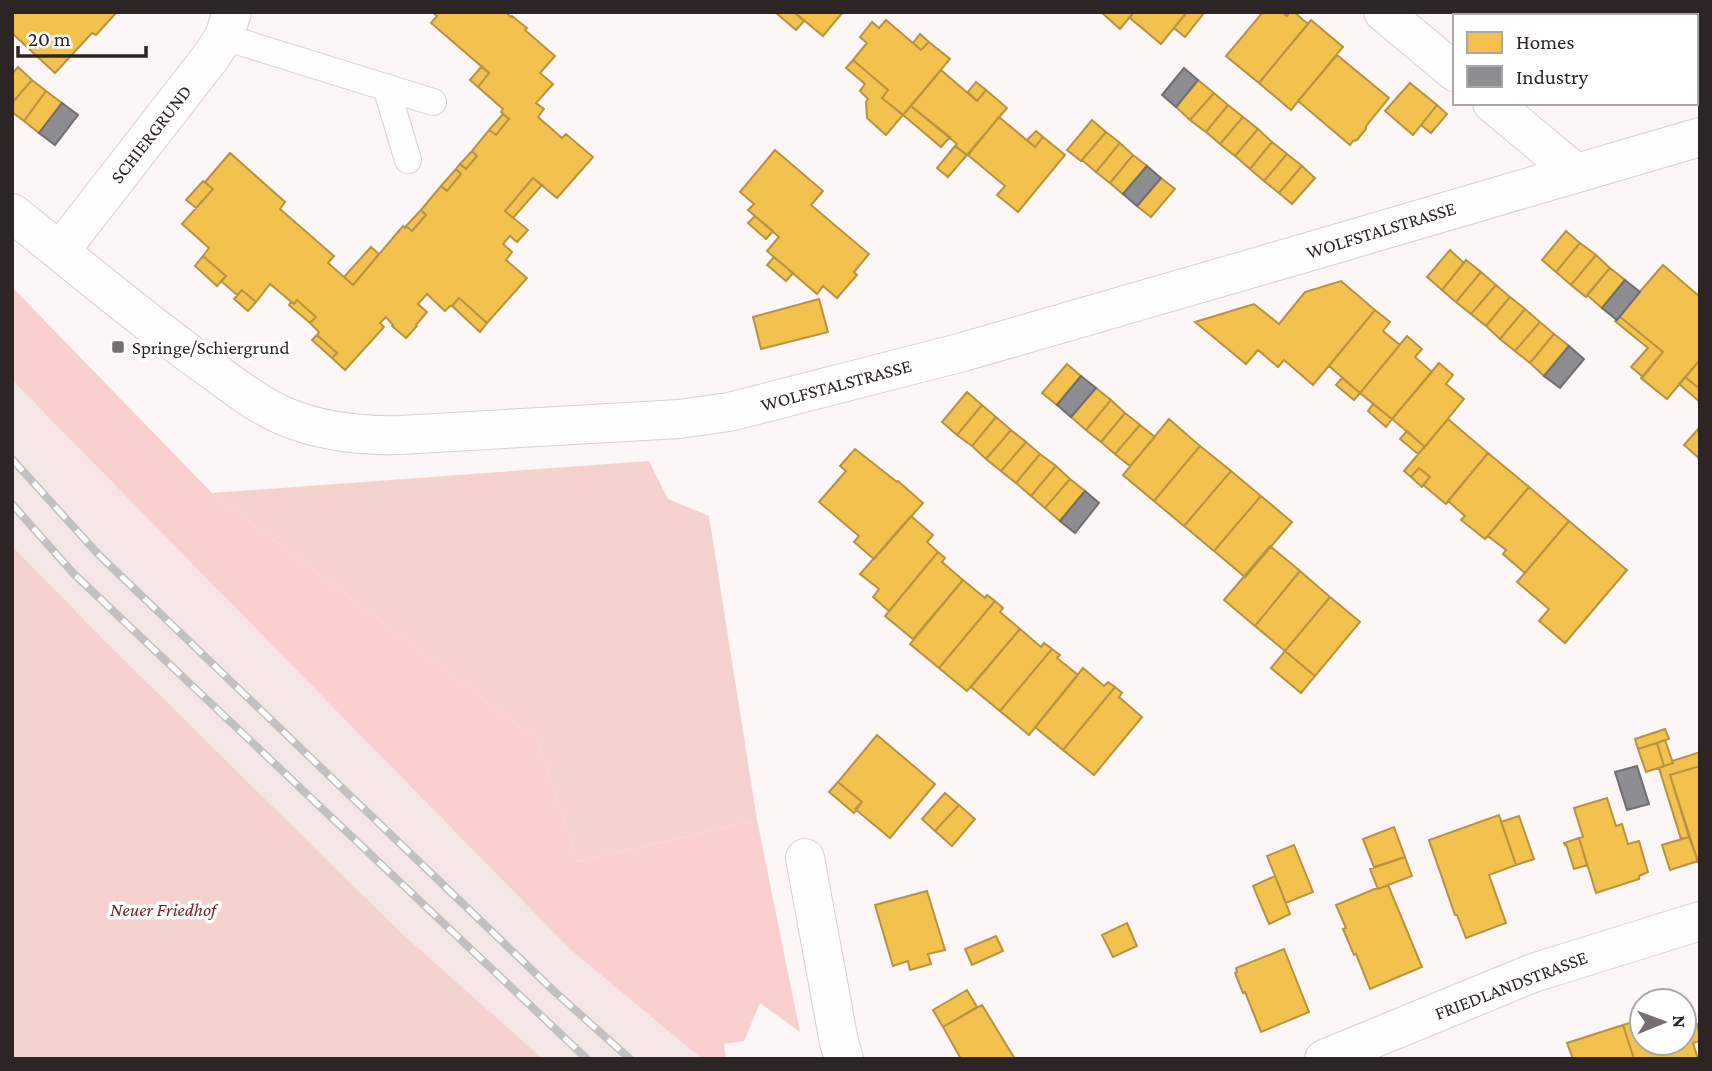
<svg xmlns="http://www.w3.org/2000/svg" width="1712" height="1071" font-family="'Crimson Pro',serif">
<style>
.built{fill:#f3e6e5}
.green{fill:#f5d2ce}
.forest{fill:#f9d0cd}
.homes{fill:#f2c14e;stroke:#b79241;stroke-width:2}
.industry{fill:#8d8d92;stroke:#706e71;stroke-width:2}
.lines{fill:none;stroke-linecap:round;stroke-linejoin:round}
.lane-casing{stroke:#d7d0d0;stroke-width:28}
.street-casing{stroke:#d7d0d0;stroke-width:40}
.lane{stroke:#fffefe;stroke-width:26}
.street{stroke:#fffefe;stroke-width:38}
.rail-casing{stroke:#c2c0c0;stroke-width:8}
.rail{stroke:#fff;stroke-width:5;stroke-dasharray:16;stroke-linecap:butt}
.poi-dot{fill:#756e6e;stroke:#fff;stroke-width:2.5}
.labels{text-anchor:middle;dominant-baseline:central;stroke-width:7;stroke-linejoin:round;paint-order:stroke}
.street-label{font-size:19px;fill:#2d2424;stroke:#fff}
.poi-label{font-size:19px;fill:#2d2424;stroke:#fff;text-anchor:start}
.park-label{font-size:19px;font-style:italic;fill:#762526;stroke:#fff}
</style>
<rect width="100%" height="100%" fill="#fcf7f6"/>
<path class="built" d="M12 380 571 950 702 1059H543L399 931 107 643 12 546Z"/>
<path class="green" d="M649 461 668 499 709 516 757 820 577 862 536 739 212 493Z
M12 546 107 643 399 931 543 1059H12Z"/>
<path class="forest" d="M12 287 212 493 536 739 577 862 757 820 800 1032 760 1003 744 1041 724 1044 726 1059H702L571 950 12 380Z"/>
<path class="homes" d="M12 12H117L96 35 92 33 55 73 12 33Z
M432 12H505L511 17 512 16 527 28 525 30 555 56 540 73 553 84 536 103 544 109 538 117 562 138 566 134 593 157 557 198 533 178 505 211 528 230 517 242 510 236 503 244 512 252 506 260 527 278 487 323 459 298 452 306H450L445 311 427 294 418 304 427 312 416 325 417 326 406 338 392 326 393 325 386 317 380 323 384 327 345 370 332 358 337 353 317 335 319 332 310 323 316 317 297 300 294 304 270 284 256 302 242 290 237 295 221 281 226 276 203 256 209 248 182 224 213 189 205 182 230 153 285 202 280 209 334 256 328 263 353 285 403 226 405 228 406 226 412 231 426 215 421 210 441 186 447 191 461 174 456 169 460 164 466 169 477 156 472 151 489 130 496 135 509 119 501 112 503 109 478 87 489 73 431 23 437 16Z
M775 12H794L804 21 796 30Z
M794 12H843L823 36Z
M1101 12H1134L1120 29Z
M1134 12H1187L1161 44 1130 18Z
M1187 12 1204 13 1185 37 1174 28Z
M1263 12H1282L1287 16 1290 12H1294L1308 24 1259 83 1226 56Z
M1510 12H1598L1595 16H1514Z
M886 20 921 50 929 42 950 59 903 115 882 98 888 90 853 60 867 43 860 37 872 22 879 28Z
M1311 20 1343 47 1291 110 1259 83Z
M920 34 929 42 921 50 913 43Z
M1337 55 1389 98 1366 126V129L1357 140 1353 141 1350 145 1298 101Z
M853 60 888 90 882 98 903 115 886 135 867 118 866 102 868 99 860 91 865 84 846 68Z
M482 66 489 73 478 87 470 80Z
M18 67 32 80 12 103V74Z
M941 70 977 101 986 90 1007 108 967 155 955 146 957 144 911 106Z
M32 80 46 91 24 121 12 112V103Z
M1198 80 1214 93 1190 120 1176 107Z
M976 82 986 90 977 101 968 92Z
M1410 83 1437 105 1413 135 1385 111Z
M46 91 62 103 39 133 24 121Z
M1214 93 1228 105 1206 132 1190 120Z
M1228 105 1243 117 1220 144 1206 132Z
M1437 105 1447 114 1431 133 1421 125Z
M911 106 950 137 941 147 903 115Z
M503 114 509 119 496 135 489 130Z
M999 117 1035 147 1043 137 1065 155 1018 212 997 195 1005 186 968 155Z
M1243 117 1258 129 1235 156 1220 144Z
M1092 120 1106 132 1081 161 1067 150Z
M1258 129 1272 142 1250 169 1235 156Z
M1036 131 1043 137 1035 147 1027 140Z
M1106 132 1120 143 1096 172 1082 160Z
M1272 142 1287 154 1264 181 1250 169Z
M1120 143 1133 155 1110 183 1096 172Z
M955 146 967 155 948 177 937 168Z
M775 150 823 191 811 205 869 254 854 272 857 275 837 298 823 286 817 294 767 251 779 237 748 210 754 204 740 192Z
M472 151 477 156 466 169 460 164Z
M1287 154 1302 166 1279 193 1264 181Z
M1133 155 1147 166 1123 194 1110 183Z
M1302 166 1315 178 1292 204 1279 193Z
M456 169 461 174 447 191 441 186Z
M533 178 542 185 513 218 505 211Z
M1161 178 1175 189 1151 217 1137 206Z
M203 181 213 189 196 208 186 200Z
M421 210 426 215 412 231 406 226Z
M755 216 773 231 766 239 748 223Z
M1566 231 1580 243 1556 272 1542 260Z
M1580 243 1596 255 1571 285 1556 272Z
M371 247 379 254 353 285 344 277Z
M1450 250 1464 263 1442 290 1427 277Z
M1596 255 1610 268 1586 297 1571 285Z
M203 256 226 276 217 286 195 266Z
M774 257 793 273 786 281 767 265Z
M1466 260 1481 272 1456 302 1442 290Z
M1663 265 1700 297V360L1667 399 1641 378 1663 352 1619 316Z
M1610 268 1625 280 1602 308 1587 295Z
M1481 272 1496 285 1471 314 1456 302Z
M1341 281 1375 310 1313 385 1284 360 1278 367 1258 350 1246 364 1195 322 1254 304 1279 324 1305 292Z
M1496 285 1510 297 1486 326 1471 314Z
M242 290 256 302 248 311 234 299Z
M1510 297 1525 309 1500 339 1486 326Z
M459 298 487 323 480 332 452 306Z
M819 299 828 332 761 349 753 317Z
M297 300 316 317 310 323 289 305 291 302 294 304Z
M1525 309 1540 322 1515 351 1500 339Z
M1375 310 1390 322 1383 331 1400 345 1360 393 1329 366Z
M1619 316 1663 352 1643 377 1631 367 1648 348 1615 321Z
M1540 322 1554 334 1530 363 1515 351Z
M1554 334 1569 346 1544 376 1530 363Z
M317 335 337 353 332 358 312 340Z
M1407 336 1422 349 1415 357 1432 372 1392 419 1360 393Z
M1700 360V389L1685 377Z
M1439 363 1453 375 1446 384 1464 399 1425 447 1392 419Z
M1067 364 1081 376 1057 405 1042 393Z
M1685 377 1700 389V402L1679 384Z
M1342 378 1360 393 1354 400 1336 385Z
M1096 388 1111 400 1086 430 1071 417Z
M967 392 982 405 957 435 942 422Z
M1111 400 1125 413 1101 442 1086 430Z
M1373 404 1392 419 1386 427 1368 411Z
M982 405 996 417 972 446 957 435Z
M1125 413 1140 425 1115 454 1101 442Z
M996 417 1011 430 986 459 972 446Z
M1169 419 1200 446 1154 501 1123 475Z
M1448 419 1488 453 1446 504 1423 485 1430 477 1419 468 1411 477 1404 471Z
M1140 425 1155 437 1130 466 1115 454Z
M1700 427V459L1684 445Z
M1011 430 1026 442 1001 471 986 459Z
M1407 431 1425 447 1418 454 1400 439Z
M1026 442 1040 454 1016 483 1001 471Z
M1200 446 1231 471 1184 526 1154 501Z
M855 449 897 482 898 481 923 503 874 559 854 542 859 536 819 502 846 471 840 466Z
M1488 453 1529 487 1485 539 1461 520 1465 516 1448 501Z
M1040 454 1056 466 1031 496 1016 483Z
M1056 466 1070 479 1045 508 1031 496Z
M1419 468 1430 477 1422 487 1411 477Z
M1231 471 1261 496 1214 551 1184 526Z
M1070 479 1085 491 1060 521 1045 508Z
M1529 487 1569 521 1525 573 1503 554 1506 550 1488 536Z
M1261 496 1292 522 1245 577 1214 551Z
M911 516 933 535 927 542 938 552 889 611 873 597 879 589 860 574Z
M1569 521 1627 570 1565 643 1539 621 1549 609 1517 582Z
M1270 546 1300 571 1255 626 1224 600Z
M938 552 945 558 942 562 963 580 913 639 885 616Z
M1300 571 1330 597 1285 651 1255 626Z
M963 580 985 598 987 595 995 601 939 668 910 644Z
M1330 597 1360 622 1315 676 1285 651Z
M995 601 1003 608 1000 612 1020 629 967 691 939 668Z
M1020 629 1041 647 1044 643 1052 649 1000 711 971 687Z
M1052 649 1060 655 1057 658 1078 675 1029 735 1000 711Z
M1285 651 1315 676 1301 693 1271 668Z
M1083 668 1104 686 1108 682 1115 687 1063 750 1035 727Z
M1115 687 1122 693 1119 697 1142 717 1094 775 1063 750Z
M1665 729 1669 739 1638 749 1635 739Z
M877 735 935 784 890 838 855 809 862 802 838 782Z
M1665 740 1673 763 1664 766 1657 743Z
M1657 743 1664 766 1646 772 1638 749Z
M1700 752V766L1670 775 1689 837 1681 839 1659 768 1673 763 1672 761Z
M1700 766V862H1698L1670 775Z
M838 782 862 802 854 813 829 792Z
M945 793 959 805 935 831 922 819Z
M1607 798 1616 826 1622 824 1628 844 1639 841 1648 872 1639 876V879L1596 893 1579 838 1583 837 1574 808Z
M959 805 975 819 952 846 935 831Z
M1499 815 1516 865 1489 875 1506 923 1466 938 1457 915H1455L1429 840Z
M1519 816 1534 859 1516 865 1501 822Z
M1394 827 1405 857 1374 867 1363 839Z
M1689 837 1698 861 1670 870 1662 845Z
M1579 838 1587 865 1574 869 1566 844 1565 845 1564 843Z
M1294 845 1313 892 1286 903 1267 856Z
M1405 857 1412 876 1378 889 1370 869Z
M1275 876 1290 914 1269 924 1253 886Z
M1388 885 1422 967 1370 989 1356 954 1354 955 1343 929 1346 928 1336 905 1377 888 1378 889Z
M927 891 945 950 928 954 931 964 910 970 908 961 893 966 875 905Z
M1127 923 1137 946 1113 957 1102 935Z
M996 936 1003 951 972 965 965 949Z
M1284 949 1309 1012 1261 1032 1245 992 1243 993 1235 973 1237 972 1236 968Z
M967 990 977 1007 943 1027 933 1010Z
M982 1005 1015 1059H961L943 1027Z
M1684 1016 1687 1027 1697 1024 1700 1034V1041L1693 1043 1698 1059H1634L1623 1025 1642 1019V1043H1684Z
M1623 1025 1634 1059H1573L1567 1043Z"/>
<path class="industry" d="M1184 68 1198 80 1176 107 1162 95Z
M62 103 78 115 55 145 39 133Z
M1147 166 1161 178 1137 206 1123 194Z
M1625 280 1640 292 1617 320 1602 308Z
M1569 346 1584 359 1560 388 1544 376Z
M1081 376 1096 388 1071 417 1057 405Z
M1085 491 1099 503 1075 533 1060 521Z
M1637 766 1649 804 1627 810 1615 772Z"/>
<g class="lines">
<g class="lane-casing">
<path id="lane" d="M224 37 433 102
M386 87 408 160"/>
</g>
<g class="street-casing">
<path id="street" d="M1383 12 1455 72
M1492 103 1576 173
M12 213C75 263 136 315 201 362 228 381 255 404 286 417 323 432 360 436 400 435L679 419 729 412 963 352 1291 257 1700 137
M60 251 210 58 224 37 232 12
M805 858 839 1042 844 1059
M1324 1059 1533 973 1700 921"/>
</g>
<use href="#lane" class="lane"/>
<use href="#street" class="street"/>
<g class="rail-casing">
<path id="rail" d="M12 459 98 554 555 992 630 1059
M12 504 73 573 587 1059"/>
</g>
<use href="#rail" class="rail"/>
</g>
<rect class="poi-dot" x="111" y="340" width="14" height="14" rx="3.5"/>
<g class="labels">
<g class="street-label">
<text transform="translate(151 134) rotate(-52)">SCHIERGRUND</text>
<text transform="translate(1381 230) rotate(-17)">WOLFSTALSTRASSE</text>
<text transform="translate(836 385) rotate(-15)">WOLFSTALSTRASSE</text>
<text transform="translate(1511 985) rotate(-21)">FRIEDLANDSTRASSE</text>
</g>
<g class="poi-label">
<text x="132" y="347">Springe/Schiergrund</text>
</g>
<g class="park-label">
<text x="163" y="909">Neuer Friedhof</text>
</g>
</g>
<rect width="1712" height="1071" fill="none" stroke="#2d2424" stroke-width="28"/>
<rect x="1453" y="14" width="245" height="91" fill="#ffffff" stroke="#aba7a7" stroke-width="2"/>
<rect x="1467" y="32" width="35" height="21" fill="#f2c14e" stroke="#aba7a7" stroke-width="2"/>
<text x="1516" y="49" font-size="21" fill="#2d2424">Homes</text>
<rect x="1467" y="66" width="35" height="21" fill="#8d8d92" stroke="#aba7a7" stroke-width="2"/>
<text x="1516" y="84" font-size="21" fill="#2d2424">Industry</text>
<g transform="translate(1663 1022) rotate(89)"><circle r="33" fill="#ffffff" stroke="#aba7a7" stroke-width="2"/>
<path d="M0-5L12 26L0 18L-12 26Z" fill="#756e6e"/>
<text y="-10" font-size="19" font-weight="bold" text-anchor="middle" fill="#2d2424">N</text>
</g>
<path d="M18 46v10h128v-10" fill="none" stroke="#2d2424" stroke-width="3.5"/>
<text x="28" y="46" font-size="21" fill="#2d2424" stroke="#ffffff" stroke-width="5" paint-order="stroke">20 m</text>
</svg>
